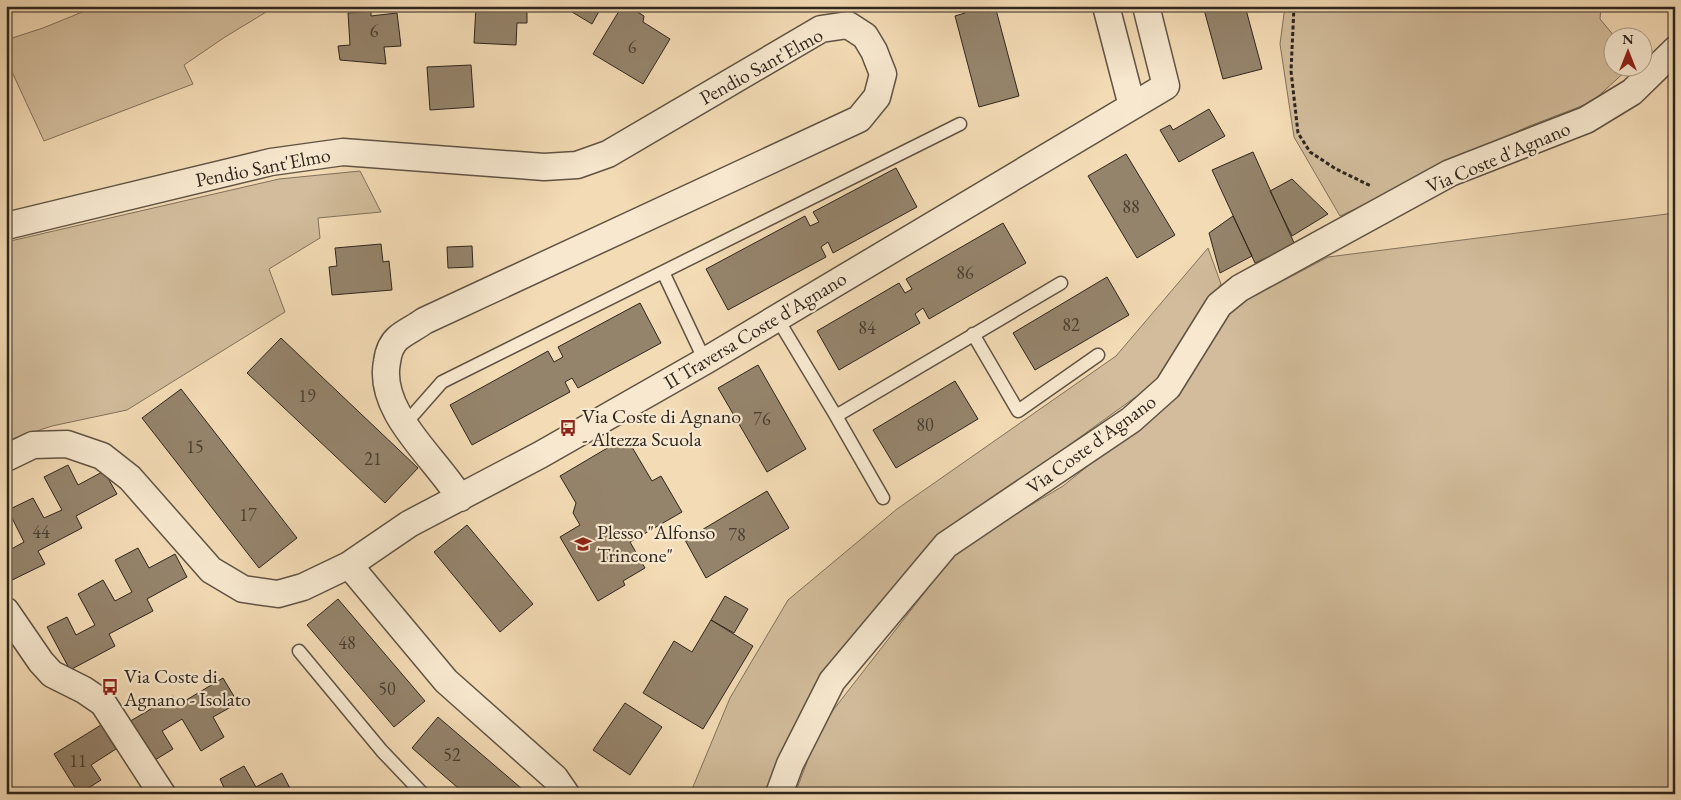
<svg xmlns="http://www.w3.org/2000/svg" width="1681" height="800" font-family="'EB Garamond',serif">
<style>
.green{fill:#d2bc9b;stroke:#80715c}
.building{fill:#95846c;stroke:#2f261d}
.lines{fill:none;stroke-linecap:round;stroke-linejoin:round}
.service-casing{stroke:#605343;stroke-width:15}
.minor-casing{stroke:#605343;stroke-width:29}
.path{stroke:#2f261d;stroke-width:3;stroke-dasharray:4 2.5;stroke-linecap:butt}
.service{stroke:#f7e8cf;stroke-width:12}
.minor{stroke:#f7e8cf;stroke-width:26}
.labels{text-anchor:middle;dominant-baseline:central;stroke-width:4.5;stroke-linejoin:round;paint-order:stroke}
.number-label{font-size:18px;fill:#483e31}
.street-label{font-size:20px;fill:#2f261d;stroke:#f7e8cf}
.poi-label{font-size:20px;fill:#2f261d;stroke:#f7e8cf;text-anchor:start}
</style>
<rect width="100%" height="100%" fill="#f3dbb5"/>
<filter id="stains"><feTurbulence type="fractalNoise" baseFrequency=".004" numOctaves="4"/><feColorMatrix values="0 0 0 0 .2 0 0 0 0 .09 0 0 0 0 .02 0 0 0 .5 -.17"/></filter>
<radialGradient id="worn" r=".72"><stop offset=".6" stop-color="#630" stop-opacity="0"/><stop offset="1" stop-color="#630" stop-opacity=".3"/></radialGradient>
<path class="green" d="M97 6H276L225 37 184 65 193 84 44 141 6 59V40L43 28Z
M1285 6H1601L1600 19 1615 37 1614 38V68H1629L1592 102 1527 127 1340 216 1294 137 1280 44Z
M360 171 381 212 318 218 320 238 269 269 285 312 127 410 52 426 6 441V242L279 179Z
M1675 213V794H795L820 727 960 547 1063 486 1175 395 1226 311 1328 257Z
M1208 248 1221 284 1155 383 940 538 769 794H690L730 698 788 600 897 509 1116 356Z"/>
<path class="building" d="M476 6H527V23H517L516 45 474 43Z
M562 6H602L592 24Z
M622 6H628L644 16 643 22 670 39 643 84 593 54Z
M963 6H995L1019 96 979 107 955 16 965 13Z
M1203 6H1245L1262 69 1223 79Z
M371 11V16L397 13 401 46 384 47 386 64 340 60 338 46 350 45 348 13Z
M471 65 474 107 430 110 427 67Z
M1209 109 1225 136 1179 162 1160 130 1170 125 1173 130Z
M1253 152 1295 245 1255 263 1212 170Z
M1126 154 1175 235 1137 258 1088 176Z
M896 168 917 207 833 253 828 242 821 247 826 257 728 310 706 269 805 216 810 226 819 222 813 212Z
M1292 179 1328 214 1292 236 1270 191Z
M1233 216 1252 256 1220 273 1209 233Z
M1003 223 1026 263 929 319 923 308 915 314 920 323 839 370 817 331 899 283 905 293 912 289 906 279Z
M381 244 383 262 389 261 392 290 332 295 329 267 337 266 335 248Z
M472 246 473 267 448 268 447 247Z
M1107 277 1129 315 1035 370 1013 333Z
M640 303 661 343 578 388 572 378 565 382 570 392 472 445 450 405 548 351 554 362 563 357 558 347Z
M281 338 418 468 385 503 247 373Z
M758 365 806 449 767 472 718 388Z
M955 381 978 419 896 468 873 430Z
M181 389 297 538 259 568 142 418Z
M626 437 652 481 661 476 682 512 630 542 645 568 623 581 625 585 598 601 560 537 580 525 573 513 576 503 560 476Z
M68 465 78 485 104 471 117 494 76 516 82 528 38 551 45 564 6 583V552L24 542 8 510 33 498 44 518 62 510 44 477Z
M767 491 789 528 706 578 685 540Z
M467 525 533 604 500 632 434 552Z
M138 548 149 568 175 554 187 577 147 599 153 611 109 634 115 646 70 670 47 627 67 617 76 635 95 625 78 594 103 580 115 601 132 592 115 560Z
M725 596 748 609 734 633 711 620Z
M338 599 425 701 394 727 307 625Z
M711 620 753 646 703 729 643 693 674 641 692 652Z
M223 678 238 703 213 717 224 737 201 751 182 719 162 731 173 749 150 763 127 723 173 696 178 705Z
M625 703 662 727 630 775 593 750Z
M438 717 528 794H465L412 748Z
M101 725 116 749 91 765 101 780 79 794 54 754Z
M244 766 256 787 282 773 293 794H227L220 779Z"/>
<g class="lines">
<g class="service-casing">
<path id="service" d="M663 272 705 361
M777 318 836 416 1061 283
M973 334 1018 411 1098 355
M836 416 883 498
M405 424 442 382 960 124
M299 651 382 751 423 794"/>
</g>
<g class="minor-casing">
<path id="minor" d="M1106 6 1132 106
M6 226 271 162 343 152 544 167 577 165 608 154 821 29 848 25 865 36 874 51 883 74 877 97 859 119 424 321C416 327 405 332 398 338 391 344 388 354 387 362 377 412 436 458 460 498
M6 458 33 445 67 444 102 456 130 478 211 570 243 589 278 594 303 587 349 565 409 524 540 455 705 361 1166 86 1146 6
M349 565 446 681 555 778 566 794
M6 611 41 662 52 674 84 690 103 703 162 794
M779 794 790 764 832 681 946 545 1131 420 1168 387 1219 305 1240 288 1450 173 1586 120 1632 92 1675 50"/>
</g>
<path class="path" d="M1294 6 1291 71 1298 133 1310 152 1336 169 1371 186"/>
<use href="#service" class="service"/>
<use href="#minor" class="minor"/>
</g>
<defs>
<g id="bus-bare" transform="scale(1.35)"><path d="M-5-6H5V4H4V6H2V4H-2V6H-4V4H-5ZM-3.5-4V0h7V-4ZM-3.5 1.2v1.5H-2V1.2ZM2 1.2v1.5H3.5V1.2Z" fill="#8f2418" stroke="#f7e8cf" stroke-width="2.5" paint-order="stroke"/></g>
<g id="school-bare" transform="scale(1.35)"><path d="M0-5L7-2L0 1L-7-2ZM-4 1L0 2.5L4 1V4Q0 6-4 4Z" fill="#8f2418" stroke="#f7e8cf" stroke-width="2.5" paint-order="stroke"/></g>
</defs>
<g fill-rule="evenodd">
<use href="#bus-bare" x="568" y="428"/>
<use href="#school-bare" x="583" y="544"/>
<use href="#bus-bare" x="110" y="687"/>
</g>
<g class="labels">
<g class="number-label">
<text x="374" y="30">6</text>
<text x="632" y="46">6</text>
<text x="1131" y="206">88</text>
<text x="965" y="272">86</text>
<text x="1071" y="324">82</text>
<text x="867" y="327">84</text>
<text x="307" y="395">19</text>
<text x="762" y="418">76</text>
<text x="925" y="424">80</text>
<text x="195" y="446">15</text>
<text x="373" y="458">21</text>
<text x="248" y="514">17</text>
<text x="41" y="531">44</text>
<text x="737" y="534">78</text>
<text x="347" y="642">48</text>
<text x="387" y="688">50</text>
<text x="452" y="754">52</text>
<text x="78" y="760">11</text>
</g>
<g class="street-label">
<text transform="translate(761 66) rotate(-29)">Pendio Sant'Elmo</text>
<text transform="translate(1498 157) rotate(-23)">Via Coste d'Agnano</text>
<text transform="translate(263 167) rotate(-11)">Pendio Sant'Elmo</text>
<text transform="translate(755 330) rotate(-31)">II Traversa Coste d'Agnano</text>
<text transform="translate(1091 444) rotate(-36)">Via Coste d'Agnano</text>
</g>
<g class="poi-label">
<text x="582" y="416">Via Coste di Agnano<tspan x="582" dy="23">- Altezza Scuola</tspan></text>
<text x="597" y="532">Plesso "Alfonso<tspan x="597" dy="23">Trincone"</tspan></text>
<text x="124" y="676">Via Coste di<tspan x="124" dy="23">Agnano - Isolato</tspan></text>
</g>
</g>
<rect width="1681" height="800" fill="none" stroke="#f3dbb5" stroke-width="25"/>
<rect x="8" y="8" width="1666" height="785" fill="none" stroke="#2f261d" stroke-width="2.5"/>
<rect x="12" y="12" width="1656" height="775" fill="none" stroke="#2f261d"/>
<g transform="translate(1628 52)"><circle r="24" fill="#f7e8cf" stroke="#a79a88"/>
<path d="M0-4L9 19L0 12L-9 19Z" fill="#8f2418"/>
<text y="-8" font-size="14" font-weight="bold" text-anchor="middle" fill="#2f261d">N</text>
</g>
<rect width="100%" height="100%" filter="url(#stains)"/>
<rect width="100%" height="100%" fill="url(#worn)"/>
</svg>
